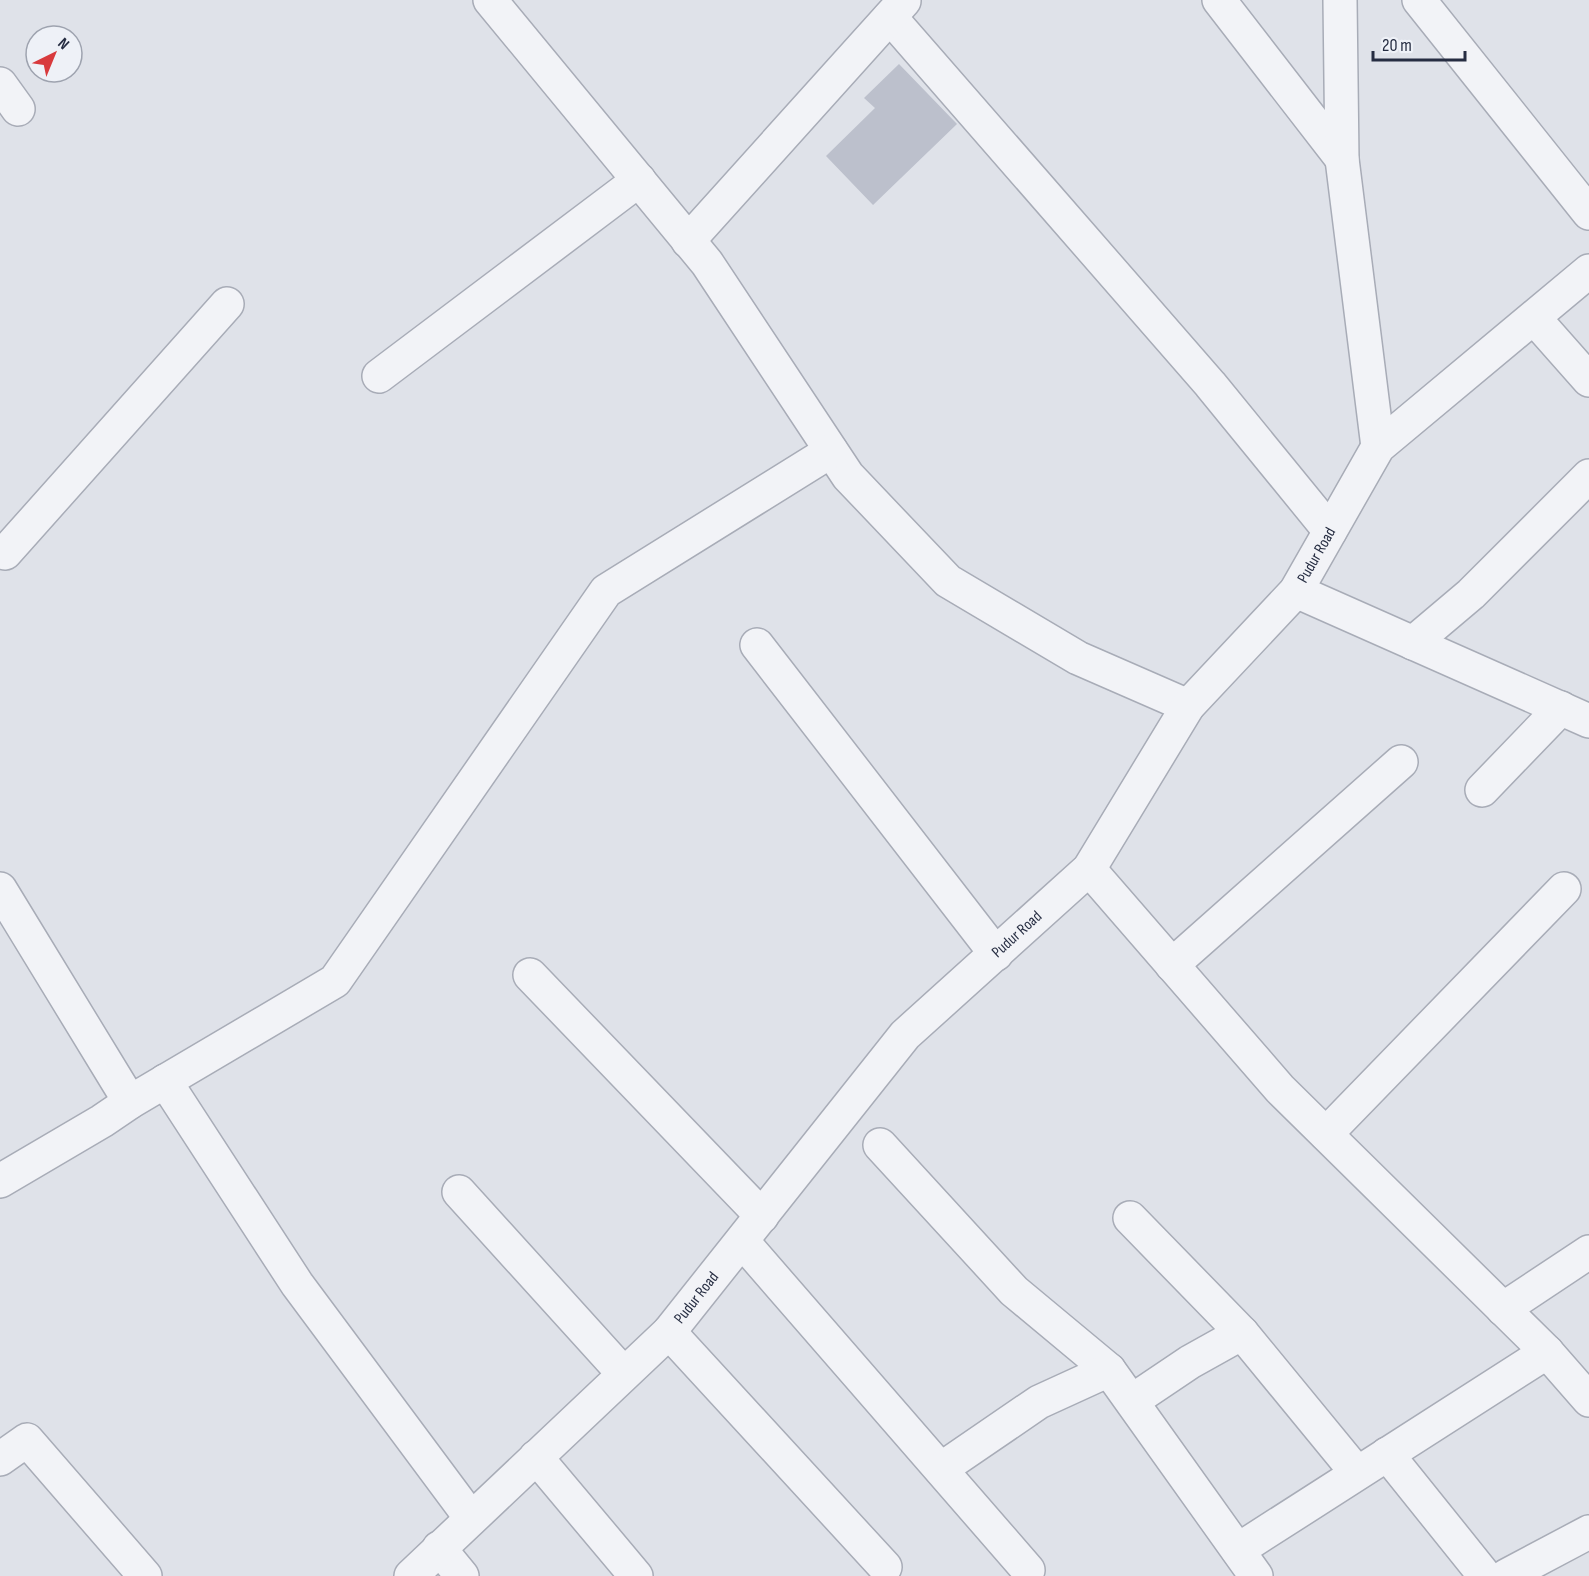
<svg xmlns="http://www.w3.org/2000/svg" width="1589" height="1576" font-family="'Sofia Sans Condensed',sans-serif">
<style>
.building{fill:#bcc0cc}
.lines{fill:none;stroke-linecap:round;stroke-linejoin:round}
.minor-casing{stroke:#a8acb7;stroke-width:36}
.minor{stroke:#f2f3f7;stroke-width:33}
.labels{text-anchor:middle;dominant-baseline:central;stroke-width:4.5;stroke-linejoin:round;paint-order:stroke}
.street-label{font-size:16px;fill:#262d42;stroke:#eef1f7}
</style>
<rect width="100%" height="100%" fill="#dfe2e9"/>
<path class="building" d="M899 64 957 124 873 205 826 156 875 108 864 98Z"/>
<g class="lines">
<g class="minor-casing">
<g id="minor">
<path d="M490 0 707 263 848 476 948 581 1078 658 1188 706"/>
<path d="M1219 0 1342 159"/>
<path d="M1340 0 1342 159 1378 447"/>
<path d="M1419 0 1589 213"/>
<path d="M890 17 1210 384 1330 531"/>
<path d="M0 84 18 109"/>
<path d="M688 241 904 1"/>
<path d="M1534 318 1589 380"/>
<path d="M379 376 639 180"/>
<path d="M5 553 227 304"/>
<path d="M1296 591 1589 721"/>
<path d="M1413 643 1471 594 1589 476"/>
<path d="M757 645 996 954"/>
<path d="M1482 790 1561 708"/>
<path d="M1089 869 1280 1089 1547 1352 1589 1400"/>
<path d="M0 889 130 1102"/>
<path d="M1172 965 1401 762"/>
<path d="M530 975 762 1216"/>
<path d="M165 1081 297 1284 471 1518"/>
<path d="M1326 1134 1564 889"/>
<path d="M880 1145 1014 1291 1109 1370 1256 1576"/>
<path d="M0 1181 102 1121 130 1102 335 981 606 591 831 451"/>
<path d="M459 1192 624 1374"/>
<path d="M1130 1218 1242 1333 1357 1473"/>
<path d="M742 1241 1028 1570"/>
<path d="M1503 1309 1589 1252"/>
<path d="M669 1332 885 1567"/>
<path d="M1132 1401 1190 1362 1242 1333"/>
<path d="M1387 1454 1485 1576"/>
<path d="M536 1457 636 1576"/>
<path d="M0 1459 27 1440 145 1576"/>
<path d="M941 1469 1039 1402 1109 1370"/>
<path d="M439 1548 462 1576"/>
<path d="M1238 1550 1547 1352"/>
<path id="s1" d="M411 1576 669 1332 905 1035 1089 869 1188 706 1296 591 1378 447 1589 271"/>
<path d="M1506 1576 1589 1532"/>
</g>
</g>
<use href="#minor" class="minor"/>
</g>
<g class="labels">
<g class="street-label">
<text stroke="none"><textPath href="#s1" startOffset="1372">Pudur Road</textPath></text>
<text stroke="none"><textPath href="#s1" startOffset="885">Pudur Road</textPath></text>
<text stroke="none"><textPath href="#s1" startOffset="399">Pudur Road</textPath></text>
</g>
</g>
<g transform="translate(54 54) rotate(43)"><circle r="28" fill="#eef1f7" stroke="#9ea3af" stroke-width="1.5"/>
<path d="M0-4.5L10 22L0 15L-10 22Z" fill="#d83a3d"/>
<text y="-9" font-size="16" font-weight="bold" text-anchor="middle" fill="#262d42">N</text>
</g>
<path d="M1373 51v9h92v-9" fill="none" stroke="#262d42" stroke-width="3"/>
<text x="1382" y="51" font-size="18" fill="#262d42" stroke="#eef1f7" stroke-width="4.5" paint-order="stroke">20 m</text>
</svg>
